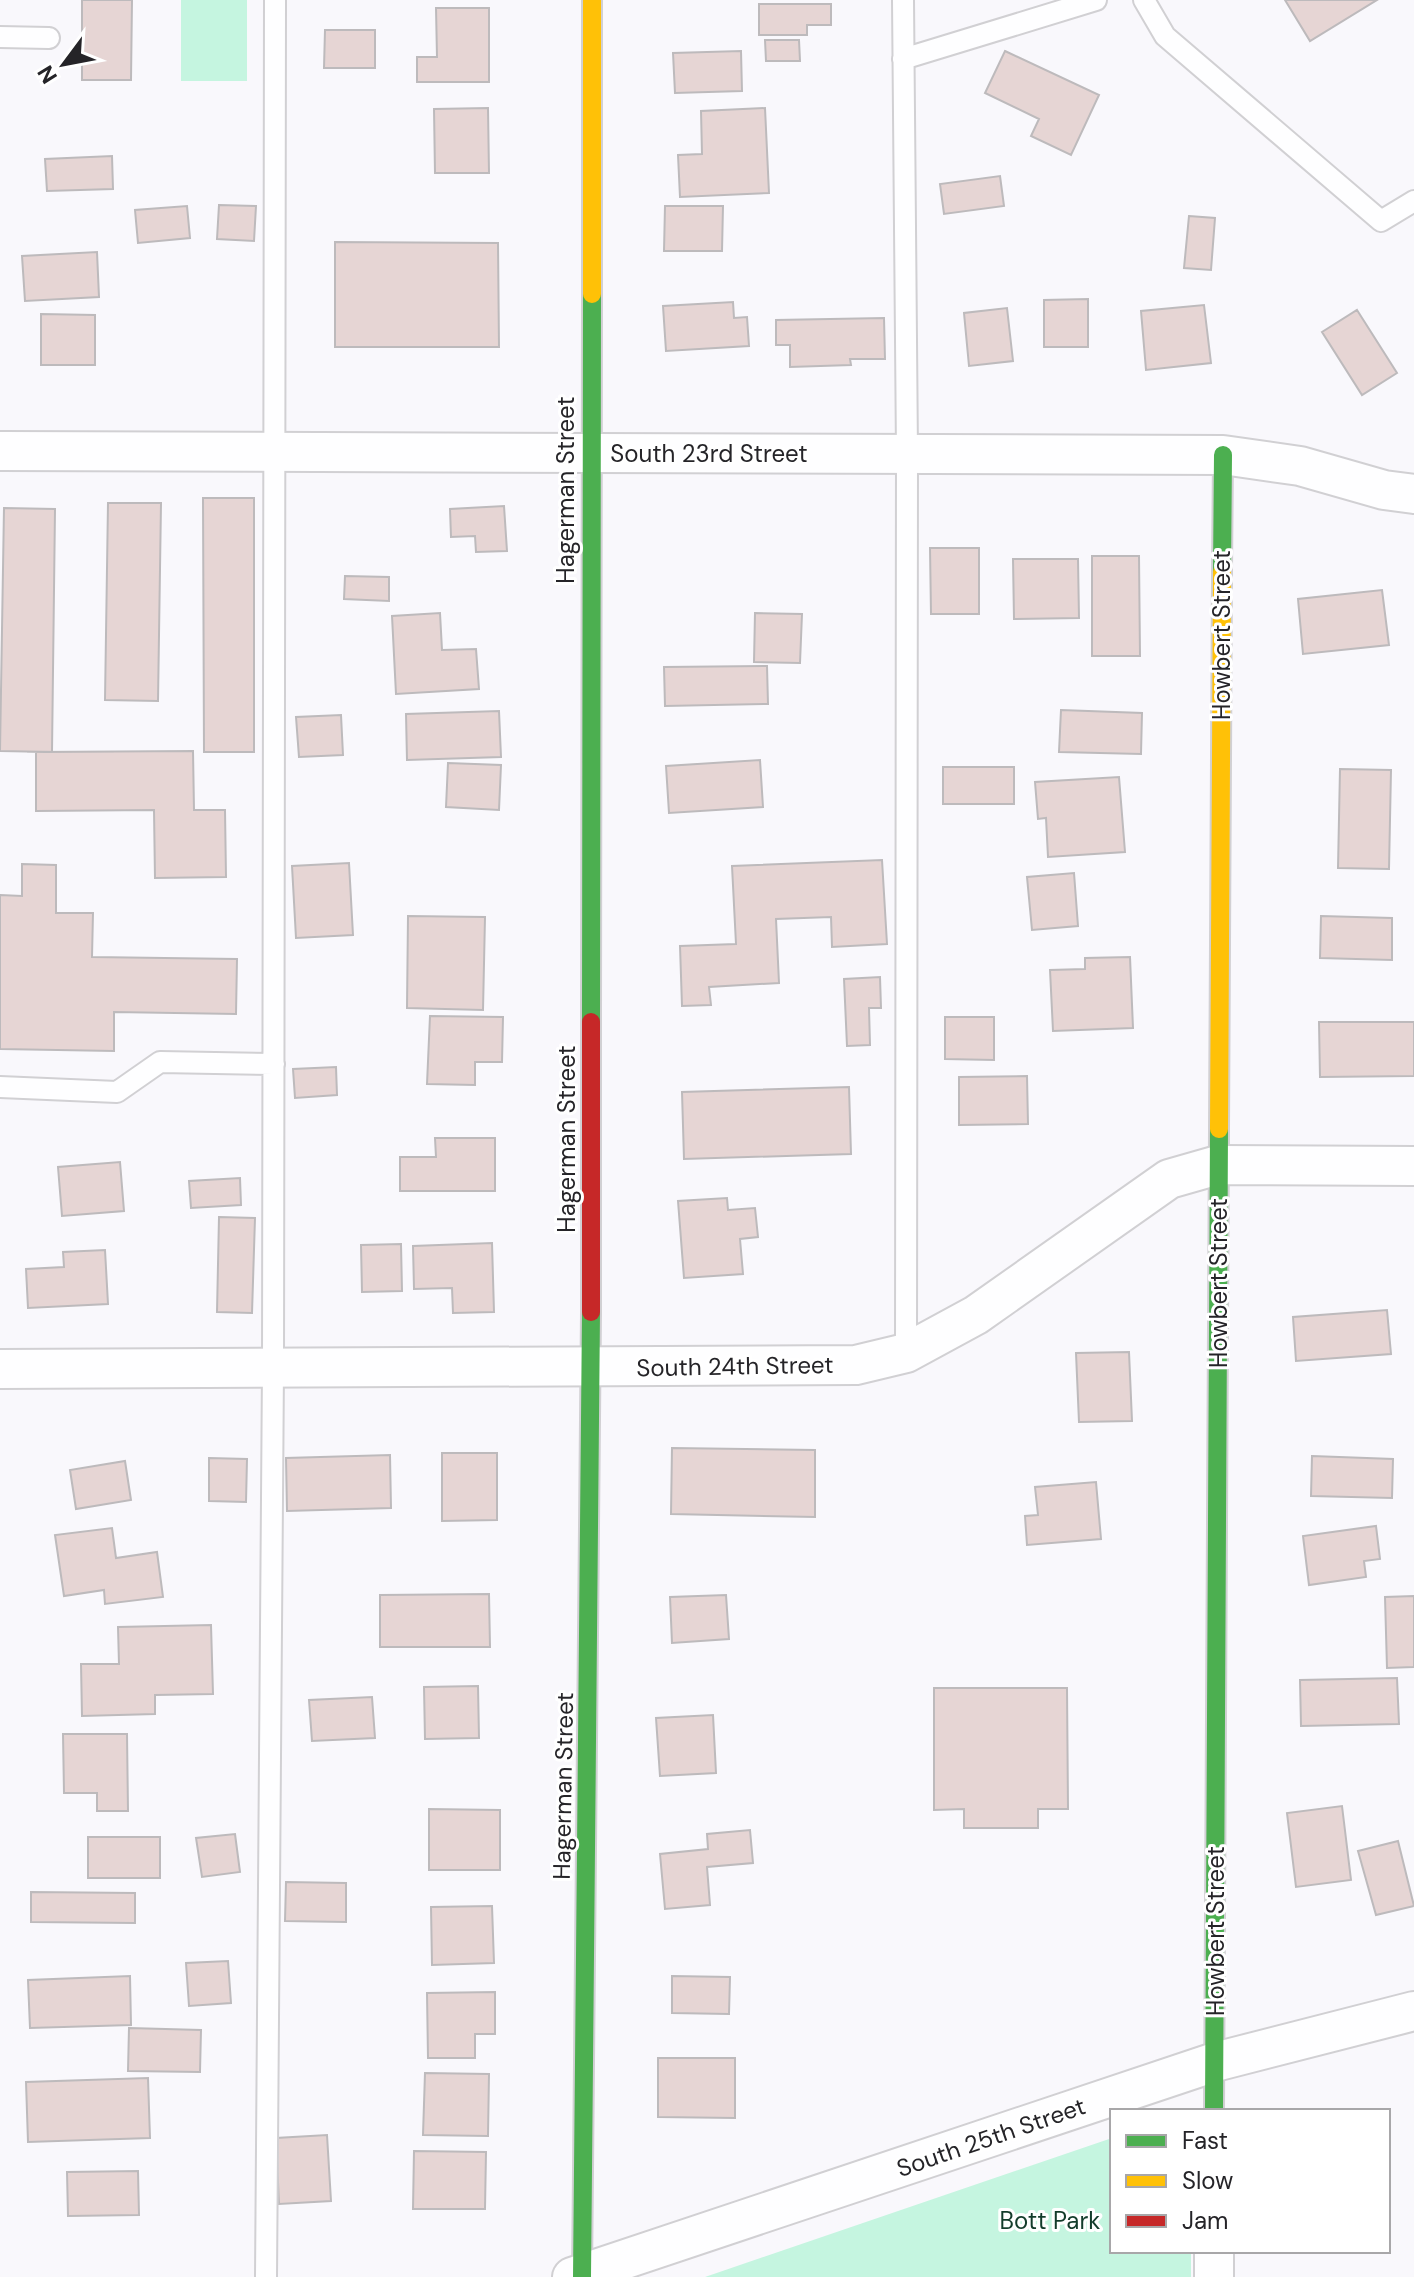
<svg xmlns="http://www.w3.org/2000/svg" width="1414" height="2277" font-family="'DM Sans',sans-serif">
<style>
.green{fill:#c5f5e0}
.building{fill:#e6d5d4;stroke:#bdbabc;stroke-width:2}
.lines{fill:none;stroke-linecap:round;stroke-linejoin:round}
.lane-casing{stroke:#d1d0d3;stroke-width:24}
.street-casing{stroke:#d1d0d3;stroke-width:42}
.fast-casing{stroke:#d1d0d3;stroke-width:22}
.slow-casing{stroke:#d1d0d3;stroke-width:22}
.jam-casing{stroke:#d1d0d3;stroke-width:22}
.lane{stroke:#fefeff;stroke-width:20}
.street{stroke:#fefeff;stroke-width:38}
.fast{stroke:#4caf50;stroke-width:18}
.slow{stroke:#ffc107;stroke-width:18}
.jam{stroke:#c62828;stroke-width:18}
.labels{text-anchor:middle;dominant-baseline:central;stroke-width:6;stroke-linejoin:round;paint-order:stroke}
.street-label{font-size:24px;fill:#252428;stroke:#fff}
.park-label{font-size:24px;fill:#133c2b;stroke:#fff}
</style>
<rect width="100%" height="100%" fill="#f9f8fc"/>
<path class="green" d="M181 0H247V81H181Z
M1112 2138V2251H1191V2277H705Z"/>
<path class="building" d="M82 0H132L131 80H82Z
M1285 0H1377L1310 41Z
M759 4H831V25H807V35H759Z
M436 8H489V82H417V57H437Z
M325 30H375V68H324Z
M765 40H799L800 61H766Z
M741 51 742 91 675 93 673 53Z
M1005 51 1099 95 1071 155 1031 136 1039 119 985 93Z
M488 108 489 173H435L434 109Z
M765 108 769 193 680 197 678 155 702 154 701 111Z
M112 156 113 189 47 191 45 159Z
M1000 176 1004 206 944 214 940 184Z
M219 205 256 206 254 241 217 239Z
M187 206 190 238 138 243 135 210Z
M665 206H723L722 251H664Z
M1189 216 1215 218 1211 270 1184 268Z
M335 242 498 243 499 347H335Z
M97 252 99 297 25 301 22 256Z
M1088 299V347H1044V300Z
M733 302 734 318 747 317 749 346 666 351 663 306Z
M1204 305 1211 363 1146 370 1141 311Z
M1007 308 1013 361 969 366 964 313Z
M1357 310 1397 373 1362 395 1322 332Z
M41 314 95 315V365H41Z
M884 318 885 359H850L851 365 790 367V345H776V320Z
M203 498H254V752H204Z
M108 503H161L158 701 105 700Z
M504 506 507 551 476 552 475 536 451 537 450 509Z
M4 508 55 509 52 752 0 751Z
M930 548H979V614H931Z
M1092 556H1139L1140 656H1092Z
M1013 559H1078L1079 618 1014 619Z
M345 576 389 577V601L344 599Z
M1382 590 1389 645 1303 654 1298 599Z
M440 613 442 650 476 649 479 689 396 694 392 616Z
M755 613 802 614 800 663 754 662Z
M767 666 768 704 665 706 664 667Z
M1061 710 1142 713 1141 754 1059 752Z
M499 711 501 757 407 760 406 714Z
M341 715 343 755 299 757 296 717Z
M193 751 194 810H225L226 877 155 878 154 810 36 811V752Z
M760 760 763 807 669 813 666 766Z
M448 763 501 765 499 810 446 807Z
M943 767H1014V804H943Z
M1340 769 1391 770 1389 869 1338 868Z
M1119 777 1125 852 1048 857 1046 818 1038 819 1035 782Z
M882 860 887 944 832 947 831 917 776 919 779 983 709 987 711 1005 682 1006 680 946 736 944 732 866Z
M349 863 353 935 296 938 292 866Z
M22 864 56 865V913H93L92 957 237 959 236 1014 114 1012V1051L0 1049V895L22 896Z
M1074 873 1078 926 1032 930 1027 877Z
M408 916 485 917 483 1010 407 1008Z
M1321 916 1392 918V960L1320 958Z
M1130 957 1133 1028 1053 1031 1050 970 1085 969V958Z
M880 977 881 1008H869L870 1045 847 1046 844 979Z
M430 1016 503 1017 502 1062H475V1085L427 1084Z
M945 1017H994V1060L945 1059Z
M1319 1022H1414V1076L1320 1077Z
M336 1067 337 1095 295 1098 293 1069Z
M1027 1076 1028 1124 959 1125V1077Z
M849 1087 851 1154 684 1159 682 1092Z
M435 1138H495V1191H400V1157H436Z
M120 1162 124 1211 62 1216 58 1167Z
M240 1178 241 1205 191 1208 189 1181Z
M727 1198 728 1210 755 1208 758 1237 740 1239 743 1274 684 1278 678 1201Z
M219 1217 255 1218 252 1313 217 1312Z
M492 1243 494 1312 453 1313 452 1288 414 1289 413 1246Z
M401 1244 402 1291 362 1292 361 1245Z
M105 1250 108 1304 28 1308 26 1269 64 1267 63 1252Z
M1387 1310 1391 1354 1296 1361 1293 1317Z
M1129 1352 1132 1421 1079 1422 1076 1353Z
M672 1448 815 1450V1517L671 1514Z
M442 1453H497V1520L442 1521Z
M390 1455 391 1508 287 1511 286 1458Z
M1312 1456 1393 1459 1392 1498 1311 1496Z
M209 1458 247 1459 246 1502 209 1501Z
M125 1461 131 1500 76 1509 70 1470Z
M1096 1482 1101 1539 1027 1545 1025 1516 1038 1515 1035 1487Z
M1376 1526 1380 1559 1364 1561 1366 1577 1309 1585 1303 1536Z
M112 1528 116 1558 157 1552 163 1597 105 1604 104 1590 64 1596 55 1535Z
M489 1594 490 1647H380V1595Z
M726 1595 729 1639 672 1643 670 1597Z
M1414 1596V1667L1387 1668 1385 1597Z
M211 1625 213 1694 155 1695V1714L82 1716 81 1664H119L118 1627Z
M1397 1678 1399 1724 1301 1726 1300 1680Z
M478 1686 479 1738 425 1739 424 1687Z
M934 1688H1067L1068 1809H1038V1828H964V1809L934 1810Z
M372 1697 375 1738 312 1741 309 1700Z
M713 1715 716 1773 660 1776 656 1718Z
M63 1734H127L128 1811H97V1793H64Z
M1342 1806 1351 1880 1296 1887 1287 1813Z
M429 1809 500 1810V1870H429Z
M750 1830 753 1863 707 1867 710 1905 665 1909 660 1854 708 1849 707 1834Z
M235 1834 240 1872 202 1877 196 1838Z
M88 1837H160V1878H88Z
M1398 1841 1414 1906 1376 1915 1358 1851Z
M286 1882 346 1883V1922L285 1921Z
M31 1892 135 1893V1923L31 1922Z
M492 1906 494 1963 432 1965 431 1907Z
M228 1961 231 2003 189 2006 186 1963Z
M130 1976 131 2025 30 2028 28 1980Z
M672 1976 730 1977 729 2014 672 2013Z
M495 1992V2034H475V2058H428L427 1993Z
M129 2028 201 2030 200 2072 128 2071Z
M658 2058H735V2118L658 2117Z
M425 2073 489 2074 488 2136 423 2135Z
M148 2078 150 2138 28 2142 26 2082Z
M327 2135 331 2201 279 2204 276 2138Z
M414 2151 486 2152 485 2209H413Z
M138 2171 139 2215 68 2216 67 2172Z"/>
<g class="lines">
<g class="lane-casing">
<path id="lane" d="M903 0 907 453 906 1353
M1144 0 1165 36 1381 221 1414 201
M0 37 49 38
M903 59 1096 0
M0 1087 117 1092 160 1062 274 1064
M266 2277 273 1368 275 0"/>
</g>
<g class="street-casing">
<path id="street" d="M0 451 1223 455 1300 466 1384 490 1414 494
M0 1369 856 1365 906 1353 976 1315 1169 1179 1218 1165 1414 1166
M572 2277 1215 2062 1414 2011
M1214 2277V2251"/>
</g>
<g class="fast-casing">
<path id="fast" d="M1222 572 1223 455
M591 1022 592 294
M1214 2111 1219 1129
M582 2277 591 1312"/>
</g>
<g class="slow-casing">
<path id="slow" d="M592 294V0
M1219 1129 1222 572"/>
</g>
<g class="jam-casing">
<path id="jam" d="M591 1312V1022"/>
</g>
<use href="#lane" class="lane"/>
<use href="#street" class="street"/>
<use href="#fast" class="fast"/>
<use href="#slow" class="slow"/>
<use href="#jam" class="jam"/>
</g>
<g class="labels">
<g class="street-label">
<text x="709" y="453">South 23rd Street</text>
<text transform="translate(565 490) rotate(-90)">Hagerman Street</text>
<text transform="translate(1221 635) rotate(-90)">Howbert Street</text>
<text transform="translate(566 1139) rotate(-90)">Hagerman Street</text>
<text transform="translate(1218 1283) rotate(-90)">Howbert Street</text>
<text transform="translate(735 1366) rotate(-1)">South 24th Street</text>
<text transform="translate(563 1786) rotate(-89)">Hagerman Street</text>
<text transform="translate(1215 1931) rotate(-90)">Howbert Street</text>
<text transform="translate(991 2137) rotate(-19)">South 25th Street</text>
</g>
<g class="park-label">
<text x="1050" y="2220">Bott Park</text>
</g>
</g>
<rect x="1110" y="2109" width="280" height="144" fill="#ffffff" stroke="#a8a7a9" stroke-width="2"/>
<rect x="1126" y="2135" width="40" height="12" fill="#4caf50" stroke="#a8a7a9" stroke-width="2"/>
<text x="1182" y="2149" font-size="24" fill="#252428">Fast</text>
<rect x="1126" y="2175" width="40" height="12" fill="#ffc107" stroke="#a8a7a9" stroke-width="2"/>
<text x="1182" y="2189" font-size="24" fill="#252428">Slow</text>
<rect x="1126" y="2215" width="40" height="12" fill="#c62828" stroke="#a8a7a9" stroke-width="2"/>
<text x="1182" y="2229" font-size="24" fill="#252428">Jam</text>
<g transform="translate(64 64) rotate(238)" stroke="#ffffff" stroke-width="6" paint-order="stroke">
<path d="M0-6L14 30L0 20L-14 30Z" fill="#252428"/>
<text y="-12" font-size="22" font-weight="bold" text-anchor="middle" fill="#252428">N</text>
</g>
</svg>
